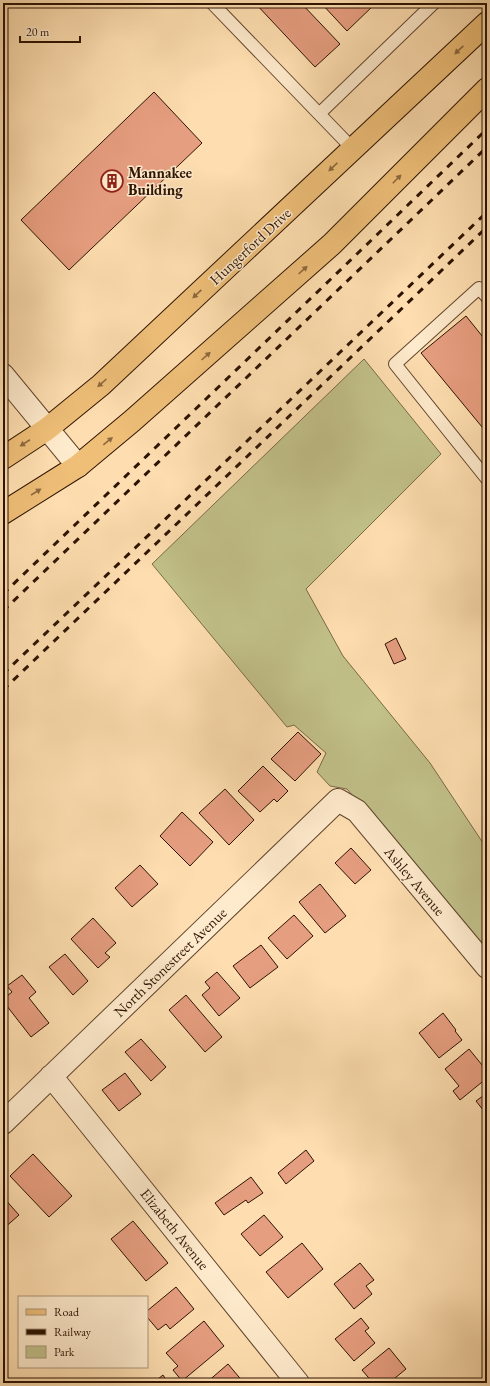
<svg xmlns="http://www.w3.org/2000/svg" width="490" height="1386" font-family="'EB Garamond',serif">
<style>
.green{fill:#c2c18a;stroke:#786a46}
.building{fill:#e69e80;stroke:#2d1302}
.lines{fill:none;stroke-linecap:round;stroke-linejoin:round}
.service-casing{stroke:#61462e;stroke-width:14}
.minor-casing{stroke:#61462e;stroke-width:24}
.tertiary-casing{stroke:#61462e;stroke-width:24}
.primary-casing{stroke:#2d1302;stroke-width:24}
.service{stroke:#feeacc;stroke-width:12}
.minor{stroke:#feeacc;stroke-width:22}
.tertiary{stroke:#feeacc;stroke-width:22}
.primary{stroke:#efbf78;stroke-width:22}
.rail{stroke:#2d1302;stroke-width:3;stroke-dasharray:7 7;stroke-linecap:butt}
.oneway{fill:#8e693d}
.labels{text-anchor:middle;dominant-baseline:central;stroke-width:3;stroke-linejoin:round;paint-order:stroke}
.poi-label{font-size:15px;font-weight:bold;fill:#2d1302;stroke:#feeacc;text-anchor:start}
.street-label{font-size:15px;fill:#2d1302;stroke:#feeacc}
</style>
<rect width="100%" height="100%" fill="#fedeb0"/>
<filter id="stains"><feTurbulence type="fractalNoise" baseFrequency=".005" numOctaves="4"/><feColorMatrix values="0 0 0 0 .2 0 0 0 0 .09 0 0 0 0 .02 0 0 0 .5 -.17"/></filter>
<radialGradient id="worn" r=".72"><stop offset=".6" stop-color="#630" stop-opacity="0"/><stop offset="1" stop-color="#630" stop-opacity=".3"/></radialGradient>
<path class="green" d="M364 359 441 454 306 589 343 656 430 763 487 849V955L347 789 330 786 317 772 326 753 294 725 287 727 152 564Z"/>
<path class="building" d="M255 3H301L340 44 315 67Z
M321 3H376L347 31Z
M154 92 202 143 69 270 21 220Z
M466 316 487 342V433L421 353Z
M396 638 406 659 394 664 385 644Z
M298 732 321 754 295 781 271 759Z
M263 766 288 791 277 802 274 799 260 812 238 791Z
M225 789 254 820 229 845 199 813Z
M182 812 213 842 190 866 160 836Z
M351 848 371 870 355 884 335 863Z
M140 865 158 884 132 907 115 888Z
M320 884 346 916 325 933 299 902Z
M294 915 313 936 287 959 268 938Z
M93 918 116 943 105 953 110 957 98 968 71 939Z
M261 945 278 967 250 988 233 966Z
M65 954 88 981 73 995 49 967Z
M217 972 240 998 219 1016 202 995 210 988 205 982Z
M22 975 36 992 29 998 49 1023 31 1037 3 1001V999L12 992 7 986Z
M186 995 222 1037 205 1052 169 1010Z
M443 1013 456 1030 455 1031 462 1040 439 1058 419 1033Z
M141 1039 166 1067 151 1081 125 1052Z
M469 1049 487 1071V1078L460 1100 453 1091 459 1086 445 1069Z
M125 1073 141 1094 119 1111 102 1090Z
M487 1093V1115L476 1101Z
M306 1150 314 1161 286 1184 278 1173Z
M33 1154 72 1196 49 1217 10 1176Z
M251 1177 263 1193 248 1203 246 1200 224 1215 215 1203Z
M3 1197 19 1215 3 1229Z
M264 1215 283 1237 260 1256 241 1234Z
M133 1221 168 1263 146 1281 111 1239Z
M302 1243 323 1269 288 1298 266 1272Z
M360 1263 374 1280 366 1286 372 1294 354 1309 334 1284Z
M176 1287 194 1309 170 1329 166 1324 158 1330 147 1317V1311Z
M361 1318 369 1328 365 1331 375 1343 354 1361 335 1339Z
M204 1321 224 1346 182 1381 173 1370 178 1366 166 1353Z
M389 1348 406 1369 389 1383H373L362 1370Z
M228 1364 244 1383H206Z
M163 1375 168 1383H153Z"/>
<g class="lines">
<g class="service-casing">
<path id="service" d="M212 3 353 149
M319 114 434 3
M487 297 479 288 395 364 487 479"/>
</g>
<g class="minor-casing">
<path id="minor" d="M51 1076 298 1383
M3 1123 338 800 357 811 487 967"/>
</g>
<g class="tertiary-casing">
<path id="tertiary" d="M3 375 78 466"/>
</g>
<g class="primary-casing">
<path id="primary" d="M3 458 47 429 101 385 487 23
M3 513 78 466 132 421 332 244 487 89"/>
</g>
<use href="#service" class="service"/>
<use href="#minor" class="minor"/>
<use href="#tertiary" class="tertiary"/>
<use href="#primary" class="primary"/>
<path class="rail" d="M3 594 487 129
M3 611 487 147
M3 674 487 212
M3 690 487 227"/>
</g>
<defs><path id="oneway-solid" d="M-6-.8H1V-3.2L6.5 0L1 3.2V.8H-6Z"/></defs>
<g class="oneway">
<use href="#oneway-solid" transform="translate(459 50) rotate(137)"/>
<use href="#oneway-solid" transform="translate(333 167) rotate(137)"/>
<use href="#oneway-solid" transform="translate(397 179) rotate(-45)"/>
<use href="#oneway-solid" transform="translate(303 270) rotate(-42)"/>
<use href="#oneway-solid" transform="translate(197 294) rotate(137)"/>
<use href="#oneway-solid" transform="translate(206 356) rotate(-42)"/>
<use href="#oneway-solid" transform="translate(102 383) rotate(138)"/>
<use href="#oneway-solid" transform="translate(108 441) rotate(-39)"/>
<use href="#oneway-solid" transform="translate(25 443) rotate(147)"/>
<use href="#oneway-solid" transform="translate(36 492) rotate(-32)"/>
</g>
<defs>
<g id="building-ring" transform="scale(1.15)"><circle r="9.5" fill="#feeacc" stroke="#8f2418" stroke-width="1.5"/><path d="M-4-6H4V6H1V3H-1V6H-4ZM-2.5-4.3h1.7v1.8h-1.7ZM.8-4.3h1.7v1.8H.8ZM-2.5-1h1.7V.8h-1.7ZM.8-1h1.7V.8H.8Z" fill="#8f2418"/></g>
</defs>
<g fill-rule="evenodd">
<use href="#building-ring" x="112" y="181"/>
</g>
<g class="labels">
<g class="poi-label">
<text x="128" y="172">Mannakee<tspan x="128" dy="17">Building</tspan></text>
</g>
<g class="street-label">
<text transform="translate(250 246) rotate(-43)">Hungerford Drive</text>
<text transform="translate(415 881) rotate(50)">Ashley Avenue</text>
<text transform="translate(170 962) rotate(-44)">North Stonestreet Avenue</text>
<text transform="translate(175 1229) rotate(51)">Elizabeth Avenue</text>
</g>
</g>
<rect width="490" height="1386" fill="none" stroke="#fedeb0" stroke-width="16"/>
<rect x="4" y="4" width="482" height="1378" fill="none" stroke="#2d1302" stroke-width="2"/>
<rect x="8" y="8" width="474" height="1370" fill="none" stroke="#2d1302"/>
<rect x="18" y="1296" width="130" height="72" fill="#feeacc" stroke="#aa947b"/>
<rect x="26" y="1309" width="20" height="6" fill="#efbf78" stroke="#aa947b"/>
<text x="54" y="1316" font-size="12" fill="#2d1302">Road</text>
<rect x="26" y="1329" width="20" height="6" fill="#2d1302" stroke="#aa947b"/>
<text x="54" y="1336" font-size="12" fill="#2d1302">Railway</text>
<rect x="26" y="1346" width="20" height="12" fill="#c2c18a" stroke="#aa947b"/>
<text x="54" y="1356" font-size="12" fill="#2d1302">Park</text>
<path d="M20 36v6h60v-6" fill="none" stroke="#2d1302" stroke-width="2"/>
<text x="26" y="36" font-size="12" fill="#2d1302" stroke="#feeacc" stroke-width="3" paint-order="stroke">20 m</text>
<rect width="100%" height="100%" filter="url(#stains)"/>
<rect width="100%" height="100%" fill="url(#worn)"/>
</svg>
